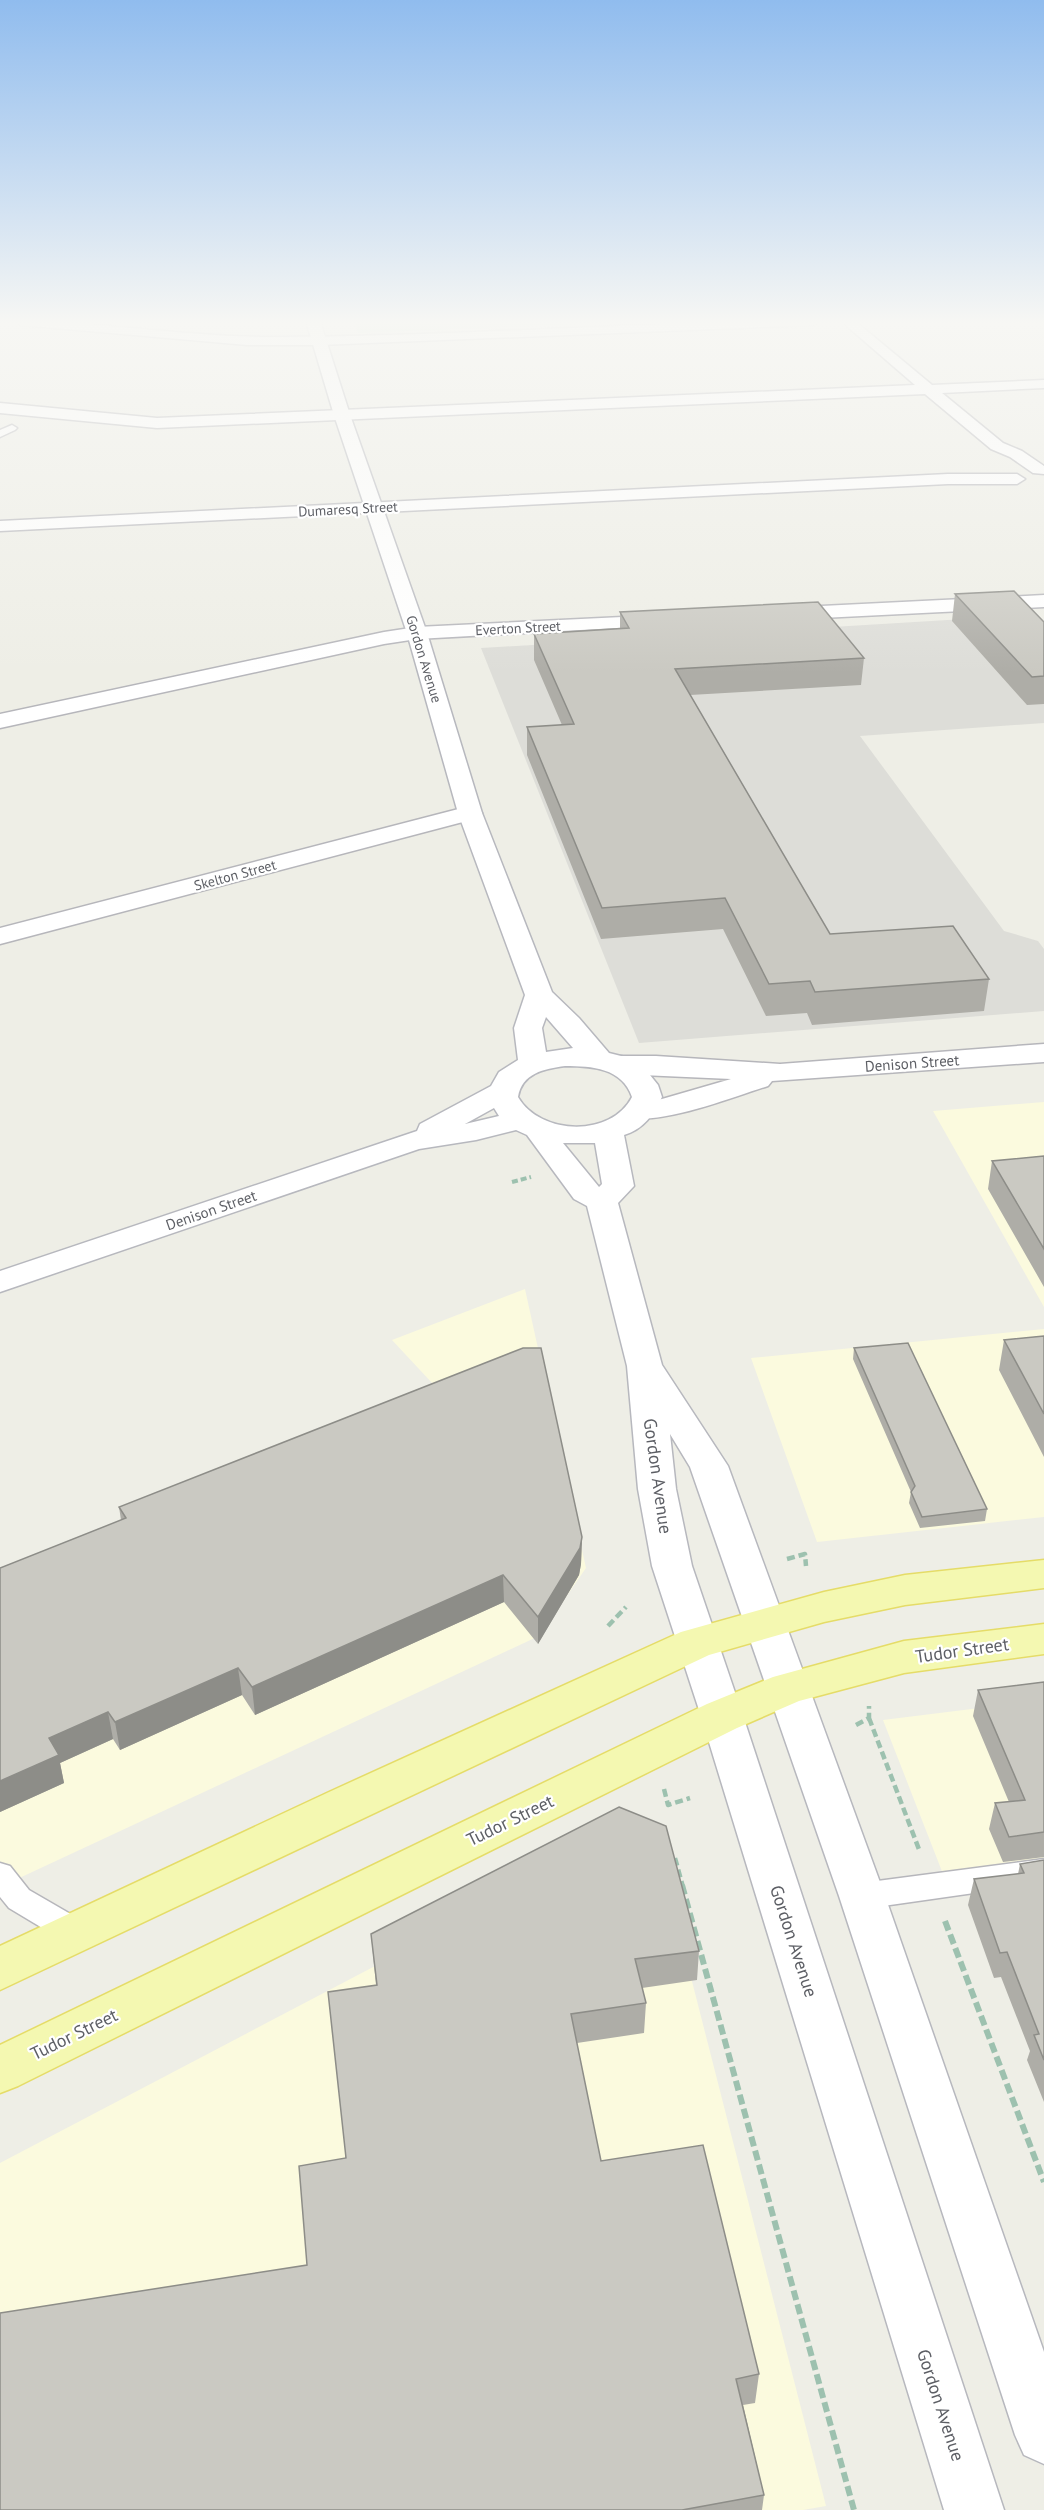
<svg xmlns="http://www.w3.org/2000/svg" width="1044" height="2510" font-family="'PT Sans',sans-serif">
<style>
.commercial{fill:#fbfade}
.industrial{fill:#ddddd8}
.green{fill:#c4e3cb}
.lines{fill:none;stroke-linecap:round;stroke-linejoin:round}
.service-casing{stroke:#b6b6bb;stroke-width:3}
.minor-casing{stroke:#b6b6bb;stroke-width:3}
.secondary-casing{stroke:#b7b8be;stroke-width:3}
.primary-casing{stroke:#e5dc68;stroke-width:3}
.path-far2{stroke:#9dc1af;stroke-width:4;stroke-dasharray:6 3;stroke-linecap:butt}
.path-far1{stroke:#9dc1af;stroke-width:4.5;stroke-dasharray:8 4;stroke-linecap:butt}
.path{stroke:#9dc1af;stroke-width:6;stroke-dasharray:10 4.5;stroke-linecap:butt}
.service{fill:#fff;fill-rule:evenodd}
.minor{fill:#fff;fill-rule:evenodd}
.secondary{fill:#fff;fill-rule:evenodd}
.primary{fill:#f4f8b1;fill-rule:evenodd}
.wall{fill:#aeada7}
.shaded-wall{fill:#8d8d88}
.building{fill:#cac9c2;stroke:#8d8d88;stroke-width:1.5}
.labels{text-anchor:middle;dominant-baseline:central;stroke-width:4.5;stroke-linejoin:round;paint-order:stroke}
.far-street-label{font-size:14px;fill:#5d5f65;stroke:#fff}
.street-label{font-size:15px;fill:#5d5f65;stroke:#fff}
.near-street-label{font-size:18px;fill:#5d5f65;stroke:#fff}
</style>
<rect width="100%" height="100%" fill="#eeeee6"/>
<path class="commercial" d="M1044 1102V1307L933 1111Z
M525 1289 586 1568 539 1636 0 1887V1578L447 1399 392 1340Z
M1044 1329V1517L817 1542 751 1358Z
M1044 1700V1861L943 1874 883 1720Z
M617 1839 660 1856 826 2506 803 2510H0V2163Z"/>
<path class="industrial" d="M1014 616 1044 647V723L860 736 1004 931 1038 941 1044 949V1011L639 1043 481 648Z"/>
<path class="green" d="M353 321H660L358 333Z"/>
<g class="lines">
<g class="service-casing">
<path id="service" d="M12 425 17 428 15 430 0 437V430Z
M1044 1859V1883L862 1909 852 1905 847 1896 852 1887 862 1883Z
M0 1863 10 1866 29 1890 86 1923 90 1932 86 1941 75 1945 64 1941 9 1908 0 1897Z"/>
</g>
<g class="minor-casing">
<path id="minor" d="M14 321C100 321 185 337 272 337 455 337 637 321 820 321L814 325 320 345H247L20 325Z
M841 321H855L932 385 1044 380V388L942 393 1003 443 1022 451 1044 466V474L1033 473 1010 457 991 449 925 394 157 428 0 413V403L157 418 915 385Z
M948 474H1017L1025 479 1017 484H948L0 531V521Z
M1044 595V607L781 620 774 618 771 614 774 610 781 608Z
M664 615 671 617 674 621 671 625 417 639 384 644 0 728V714L384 632 417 627Z
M470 806 478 808 482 813 478 818 0 944V928Z
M1044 1044V1062L772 1081 768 1086C735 1096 663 1125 631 1117L627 1111 631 1105 662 1099 731 1079 619 1074 609 1071 605 1065 609 1059 619 1056H656L780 1064Z"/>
</g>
<g class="secondary-casing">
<path id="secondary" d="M306 321H320L350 415 427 633 482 813 552 992 579 1018 609 1053 625 1057 646 1070 658 1085 662 1097C653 1115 644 1129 624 1135L634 1186 618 1203 662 1365 728 1466 885 1896 1044 2352V2464L1024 2455 1015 2435 839 1896 690 1467 670 1434 676 1489 692 1566 743 1716 1004 2510H944L701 1716 652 1566 638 1489 627 1366 587 1206 574 1199 527 1135 516 1130 476 1140 419 1149 0 1292V1271L417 1131 420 1124 491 1086 499 1072 518 1060 514 1028 525 995 458 813 407 633 334 415ZM546 1017 573 1048 546 1052 542 1028ZM565 1066C592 1066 622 1068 632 1097 611 1138 540 1135 518 1097 522 1073 544 1069 565 1066ZM494 1108 499 1116 465 1124ZM563 1143H595L602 1184 599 1187Z"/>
</g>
<g class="primary-casing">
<path id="primary" d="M1044 1560V1588L905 1605 824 1622 709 1655 0 1990V1946L329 1792 681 1632 824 1592 905 1575Z
M1044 1624V1654L904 1673 799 1701 737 1728 18 2086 0 2093V2045L707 1704 773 1677 904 1641Z"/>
</g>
<path class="path-far2" d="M512 1182 531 1177"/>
<path class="path-far1" d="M787 1559 805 1554 806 1566
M608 1626 626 1607
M869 1718 920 1852
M856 1725 869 1718V1706
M664 1789 668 1805 690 1798
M675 1858 683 1887"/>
<path class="path" d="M682 1885 854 2510
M945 1921 1044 2182"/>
<use href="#service" class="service"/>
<use href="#minor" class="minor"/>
<use href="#secondary" class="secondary"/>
<use href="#primary" class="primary"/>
</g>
<path class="wall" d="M955 594 1044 622V704L1027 705 952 621Z
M620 612 864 658 861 685 690 695 830 934 989 979 984 1011 812 1025 807 1013 766 1016 723 929 601 939 527 755V727L562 725 534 660V634L620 629Z
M1044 1156V1287L988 1189 992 1161Z
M1044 1336V1457L999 1370 1004 1340Z
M854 1348 987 1509 985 1521 920 1528 909 1503 911 1492 853 1359Z
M119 1507 582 1537 581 1564 579 1575 538 1644 504 1602 255 1715 242 1695 120 1750 113 1739 60 1763 64 1783 0 1812V1568L121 1520Z
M1044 1682V1857L1003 1862 989 1829 995 1803 1009 1802 973 1716 978 1690Z
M1044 1860V2102L1027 2060 1030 2051 1001 1977 994 1978 968 1905 974 1879 1018 1874 1020 1864Z
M371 1934 699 1951 697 1980 642 1988 646 2003 644 2033 577 2043 601 2161 759 2374 755 2403 743 2405 764 2495 762 2510H0L307 2265 345 2158 376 1985Z"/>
<path class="shaded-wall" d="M582 1537 581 1564 579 1575 538 1644V1617Z
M503 1575 504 1602 255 1715 252 1687Z
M238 1668 242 1695 120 1750 115 1722Z
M108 1712 113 1739 60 1763 64 1783 0 1812V1781L49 1738Z"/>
<path class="building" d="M1014 591 1044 622V676L1032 677 955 594Z
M818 602 864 658 675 669 830 934 953 926 989 979 815 992 810 981 769 984 725 898 602 908 527 727 574 724 534 634 629 628 620 612Z
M1044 1156V1249L992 1161Z
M1044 1336V1414L1004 1340Z
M908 1343 987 1509 922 1517 911 1492 915 1486 854 1348Z
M523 1348H541L582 1537 580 1548 538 1617 503 1575 252 1687 238 1668 115 1722 108 1712 49 1738 59 1755 0 1781V1568L126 1518 119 1507Z
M1044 1682V1832L1009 1837 995 1803 1025 1800 978 1690Z
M619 1807 666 1826 699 1951 635 1959 646 2003 571 2014 601 2161 703 2145 759 2374 736 2379 764 2495 682 2510H0V2313L307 2265 299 2166 346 2158 328 1992 377 1985 371 1934Z
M1044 1860V2060L1034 2035 1039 2034 1007 1952 1000 1953 974 1879 1024 1873 1020 1864Z"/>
<linearGradient id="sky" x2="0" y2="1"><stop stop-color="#90bcee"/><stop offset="0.48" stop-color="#f7f7f4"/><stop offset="1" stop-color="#f7f7f4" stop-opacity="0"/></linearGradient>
<rect width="1044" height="673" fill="url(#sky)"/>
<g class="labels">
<g class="far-street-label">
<text transform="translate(348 509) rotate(-3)">Dumaresq Street</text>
<text transform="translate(518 628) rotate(-3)">Everton Street</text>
<text transform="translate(424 659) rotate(73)">Gordon Avenue</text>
<text transform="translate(235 875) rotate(-15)">Skelton Street</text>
</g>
<g class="street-label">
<text transform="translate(912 1063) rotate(-4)">Denison Street</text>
<text transform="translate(211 1210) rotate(-19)">Denison Street</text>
</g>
<g class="near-street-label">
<text transform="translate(658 1476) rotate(82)">Gordon Avenue</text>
<text transform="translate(962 1650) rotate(-8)">Tudor Street</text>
<text transform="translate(510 1820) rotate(-26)">Tudor Street</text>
<text transform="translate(794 1941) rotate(72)">Gordon Avenue</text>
<text transform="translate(74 2034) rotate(-26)">Tudor Street</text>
<text transform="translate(941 2405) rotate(72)">Gordon Avenue</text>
</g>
</g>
</svg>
